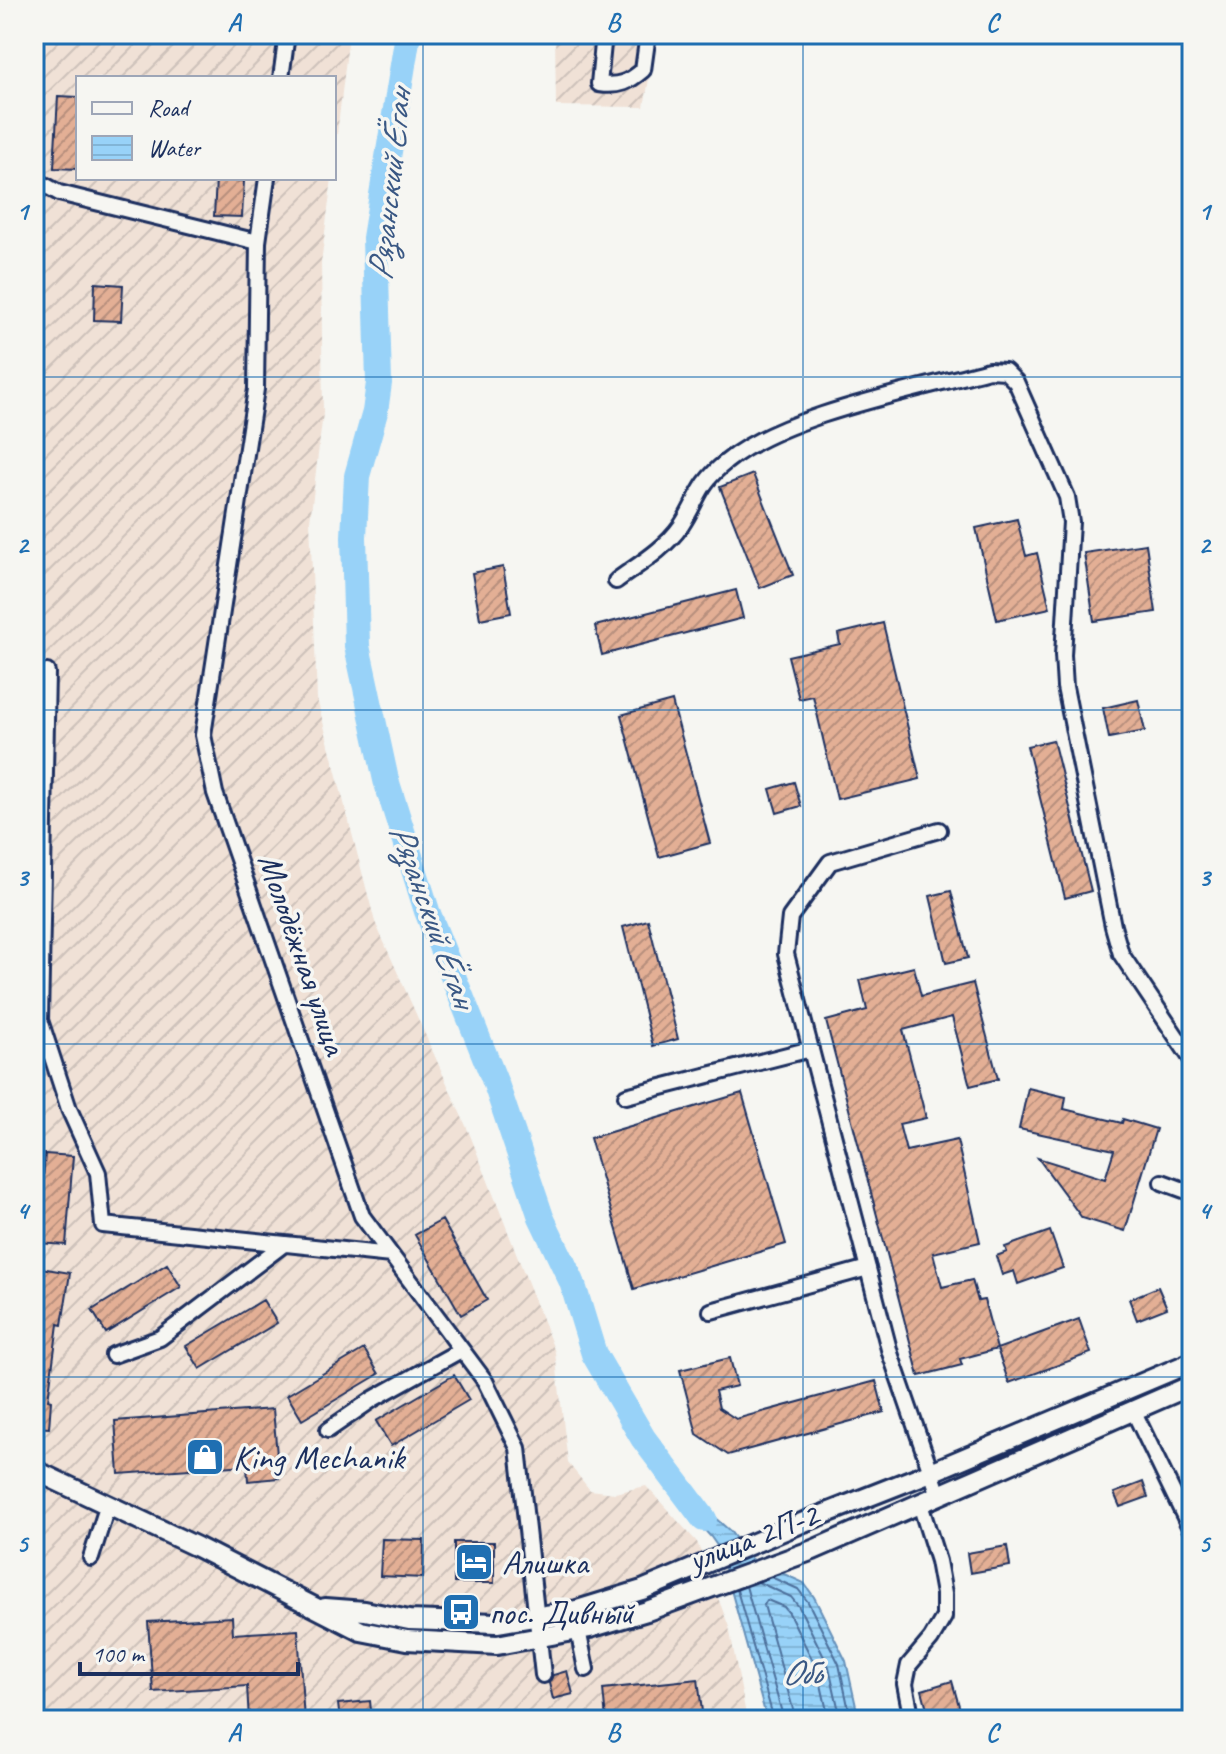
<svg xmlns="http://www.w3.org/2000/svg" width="1226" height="1754" font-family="Caveat,sans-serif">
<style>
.industrial{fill:url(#industrial-furrows)}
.water{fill:url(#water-rules);stroke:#6691ba;stroke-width:2}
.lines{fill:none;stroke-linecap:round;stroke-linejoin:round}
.shore{stroke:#4d709c;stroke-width:2}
.river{stroke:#98d2f8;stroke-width:26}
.building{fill:url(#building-hatch);stroke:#1b2f5e;stroke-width:2}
.minor-casing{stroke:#1b2f5e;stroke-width:20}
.major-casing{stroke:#1b2f5e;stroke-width:24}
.minor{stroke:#f6f6f2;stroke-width:14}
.major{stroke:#f6f6f2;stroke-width:18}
.grid{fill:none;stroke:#1f6fb2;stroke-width:2;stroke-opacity:0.55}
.labels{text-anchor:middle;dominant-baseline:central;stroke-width:7;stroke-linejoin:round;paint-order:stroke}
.street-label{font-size:34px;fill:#1b2f5e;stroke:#f6f6f2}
.poi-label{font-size:34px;fill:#1b2f5e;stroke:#f6f6f2;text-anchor:start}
.water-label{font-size:36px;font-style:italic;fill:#3a5884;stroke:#f6f6f2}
.neatline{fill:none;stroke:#1f6fb2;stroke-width:3}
.grid-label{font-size:26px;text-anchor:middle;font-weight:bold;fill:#1f6fb2}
</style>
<defs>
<pattern id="industrial-furrows" width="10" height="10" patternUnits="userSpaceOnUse" patternTransform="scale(2)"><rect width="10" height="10" fill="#f0e1d6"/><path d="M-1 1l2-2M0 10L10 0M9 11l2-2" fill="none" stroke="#cdc1ba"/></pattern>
<pattern id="water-rules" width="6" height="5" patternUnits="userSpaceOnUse" patternTransform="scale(2)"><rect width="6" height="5" fill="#98d2f8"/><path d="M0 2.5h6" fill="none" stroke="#82b5d7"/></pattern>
<pattern id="building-hatch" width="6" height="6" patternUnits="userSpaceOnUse" patternTransform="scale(2)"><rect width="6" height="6" fill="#e3af95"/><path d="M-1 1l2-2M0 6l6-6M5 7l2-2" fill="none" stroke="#b78f7d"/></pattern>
</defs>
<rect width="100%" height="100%" fill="#f6f6f2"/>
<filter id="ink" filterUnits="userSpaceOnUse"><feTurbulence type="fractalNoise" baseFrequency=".0125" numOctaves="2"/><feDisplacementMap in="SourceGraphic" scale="16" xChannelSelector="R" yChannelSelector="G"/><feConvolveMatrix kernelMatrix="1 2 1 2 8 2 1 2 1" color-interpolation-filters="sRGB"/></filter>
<g filter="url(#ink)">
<path class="industrial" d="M34 34H349L334 159V78H78V178H332L321 263 323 413 310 521 317 699 375 922 470 1135 555 1352 568 1463 590 1490 615 1493 646 1486 697 1542 729 1627 747 1720H34Z
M555 34H657L644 107 556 106Z"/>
<path class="water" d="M691 1489 706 1510 730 1531 751 1559 804 1583 814 1597 846 1661 859 1720H767L720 1550 711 1537 675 1497Z"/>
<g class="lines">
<path class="shore" d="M771 1577 798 1589 808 1602 839 1664 851 1720
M758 1582 791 1597 799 1607 829 1667 841 1720
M746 1586 784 1720
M737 1590 774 1720
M796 1720 764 1605 767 1600 784 1607 789 1613 818 1671 829 1720"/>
<path class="river" d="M408 34 375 238 379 383 375 412 357 476 354 537 357 646 386 780 427 911 496 1084 541 1217 572 1282 594 1354 643 1438 704 1519"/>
</g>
<path class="building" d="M58 96 78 97V169L54 168Z
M216 179 244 181 242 217 214 216Z
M95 283 123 285 121 321 94 320Z
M753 474 793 575 760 588 720 487Z
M1017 519 1026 556 1037 553 1050 608 997 620 976 528Z
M1146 544 1156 612 1094 621 1084 553Z
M503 567 511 613 480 619 472 573Z
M736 590 743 618 602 655 595 626Z
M883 623 920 779 837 799 813 696 799 699 788 656 840 644 838 634Z
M1138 700 1145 731 1109 738 1103 708Z
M672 701 710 843 659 857 621 715Z
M1053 740 1091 891 1065 898 1027 746Z
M794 782 801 806 777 813 770 789Z
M951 891 968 958 946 963 930 896Z
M648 920 678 1039 653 1046 623 927Z
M914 967 921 996 973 983 998 1079 970 1086 952 1017 903 1030 926 1118 899 1124 906 1151 957 1140 980 1242 933 1253 942 1287 972 1280 978 1301 984 1300 997 1349 1079 1319 1091 1353 1009 1383 997 1349 960 1359 962 1365 919 1376 826 1021 867 1010 860 980Z
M1028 1088 1066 1097 1064 1109 1122 1123 1123 1119 1156 1129 1125 1231 1082 1218 1038 1158 1105 1179 1114 1150 1019 1129Z
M742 1093 786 1244 634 1289 590 1138Z
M45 1154 73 1156 66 1245 38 1243Z
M442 1220 487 1300 461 1315 415 1235Z
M1050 1231 1063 1268 1018 1284 1014 1271 1002 1275 996 1256 1007 1252 1005 1247Z
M167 1264 181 1287 106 1333 92 1310Z
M41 1268 70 1273 62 1325 58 1324 48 1400 51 1401 49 1428 34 1427V1314Z
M1158 1287 1167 1308 1137 1320 1129 1299Z
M263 1300 277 1323 200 1369 186 1346Z
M364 1349 379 1374 302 1420 287 1395Z
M730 1358 737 1386 715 1391 719 1408 736 1419 876 1381 884 1412 728 1455 697 1434 680 1370Z
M454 1375 469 1400 391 1446 376 1421Z
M273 1409 279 1478 248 1481 247 1465 119 1474 115 1421Z
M1143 1482 1148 1497 1120 1507 1114 1493Z
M382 1539 424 1540 423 1578 380 1576Z
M454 1542H494V1583H454Z
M1007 1546 1010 1566 970 1573 967 1553Z
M232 1617 233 1634 298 1630 304 1720H249L247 1686 153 1692 148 1622Z
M567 1671 573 1694 553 1699 549 1683 553 1675Z
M698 1679 703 1720H606L603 1689Z
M952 1681 963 1720H930L922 1690Z
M370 1701 372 1720H340L338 1704Z"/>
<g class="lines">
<g class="minor-casing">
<path id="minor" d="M604 34 599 84C619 87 629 82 643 70L648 34
M281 78 287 34
M267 178 258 242 256 389 203 735 215 793 362 1216 485 1381 518 1448 543 1675
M34 179 59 193 258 242
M616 581C639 564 664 550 681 526 699 499 697 485 726 462 782 415 916 390 989 370L1005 371 1016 382 1067 497 1071 522 1063 655 1065 687 1113 926 1121 954 1192 1060
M47 672 40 1020 69 1109 98 1173 103 1225 391 1255
M939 830 830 862 790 917 786 954 890 1353 939 1495
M626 1096 811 1049
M1162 1182 1192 1193
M711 1311 868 1268
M113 1355 160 1338 284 1244
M1134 1412 1192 1532
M328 1430 373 1399 461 1350
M91 1558 108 1504
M578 1630 586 1669
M912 1720 905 1684 909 1665 931 1639 944 1617V1594L938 1561 920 1504"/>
</g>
<g class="major-casing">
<path id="major" d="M34 1470 197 1547 361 1631 407 1640 497 1645 590 1628 647 1611 813 1550 1192 1385
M325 1608 365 1611 409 1620 497 1623 577 1610 642 1590 804 1522 931 1472 1192 1362"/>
</g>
<use href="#minor" class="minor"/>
<use href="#major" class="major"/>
</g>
</g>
<path class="grid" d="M423 34V1720M803 34V1720M34 377H1192M34 710H1192M34 1044H1192M34 1377H1192"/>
<defs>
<g id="shop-square" transform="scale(2)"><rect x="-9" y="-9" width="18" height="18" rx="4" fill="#1f6fb2" stroke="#f6f6f2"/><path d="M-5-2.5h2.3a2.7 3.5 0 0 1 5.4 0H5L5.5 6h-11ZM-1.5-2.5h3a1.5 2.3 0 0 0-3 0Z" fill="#fff"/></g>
<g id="hotel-square" transform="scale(2)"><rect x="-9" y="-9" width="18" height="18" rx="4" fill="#1f6fb2" stroke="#f6f6f2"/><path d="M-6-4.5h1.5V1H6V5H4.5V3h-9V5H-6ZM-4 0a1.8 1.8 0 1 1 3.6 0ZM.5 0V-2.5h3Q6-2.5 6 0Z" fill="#fff"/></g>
<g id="bus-square" transform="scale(2)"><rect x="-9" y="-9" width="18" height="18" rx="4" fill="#1f6fb2" stroke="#f6f6f2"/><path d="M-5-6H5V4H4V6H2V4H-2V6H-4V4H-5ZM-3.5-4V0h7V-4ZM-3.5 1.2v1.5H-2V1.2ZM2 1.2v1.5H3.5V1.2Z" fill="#fff"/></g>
</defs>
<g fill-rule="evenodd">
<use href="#shop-square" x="205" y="1457"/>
<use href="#hotel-square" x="474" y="1562"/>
<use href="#bus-square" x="461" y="1612"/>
</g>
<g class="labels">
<g class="street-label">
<text transform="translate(303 954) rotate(71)">Молодёжная улица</text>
<text transform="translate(753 1537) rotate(-21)">улица 2П-2</text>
</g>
<g class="poi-label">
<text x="233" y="1457">King Mechanik</text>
<text x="502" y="1562">Алишка</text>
<text x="489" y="1612">пос. Дивный</text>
</g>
<g class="water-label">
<text transform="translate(389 185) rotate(-84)">Рязанский Ёган</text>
<text transform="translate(433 915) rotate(70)">Рязанский Ёган</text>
<text x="801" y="1672">Обь</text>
</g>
</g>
<rect width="1226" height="1754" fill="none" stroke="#f6f6f2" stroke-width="88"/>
<rect x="76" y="76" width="260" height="104" fill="#f6f6f2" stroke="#9ea6b7" stroke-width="2"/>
<rect x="92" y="102" width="40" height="12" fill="#f6f6f2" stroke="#9ea6b7" stroke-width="2"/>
<text x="148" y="116" font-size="24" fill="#1b2f5e">Road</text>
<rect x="92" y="136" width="40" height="24" fill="url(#water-rules)" stroke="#9ea6b7" stroke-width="2"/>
<text x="148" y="156" font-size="24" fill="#1b2f5e">Water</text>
<path d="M80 1662v12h218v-12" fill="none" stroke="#1b2f5e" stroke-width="4"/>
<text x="92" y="1662" font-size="24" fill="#1b2f5e" stroke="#f6f6f2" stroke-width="6" paint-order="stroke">100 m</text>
<rect x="44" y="44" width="1138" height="1666" class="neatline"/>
<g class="grid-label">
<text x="234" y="31">A</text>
<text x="613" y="31">B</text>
<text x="992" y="31">C</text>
<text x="22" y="220">1</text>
<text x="1204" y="220">1</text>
<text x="22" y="553">2</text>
<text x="1204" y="553">2</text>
<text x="22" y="886">3</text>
<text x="1204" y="886">3</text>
<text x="22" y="1219">4</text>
<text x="1204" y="1219">4</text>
<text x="22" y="1552">5</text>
<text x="1204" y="1552">5</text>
<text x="234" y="1741">A</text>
<text x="613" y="1741">B</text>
<text x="992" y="1741">C</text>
</g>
</svg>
